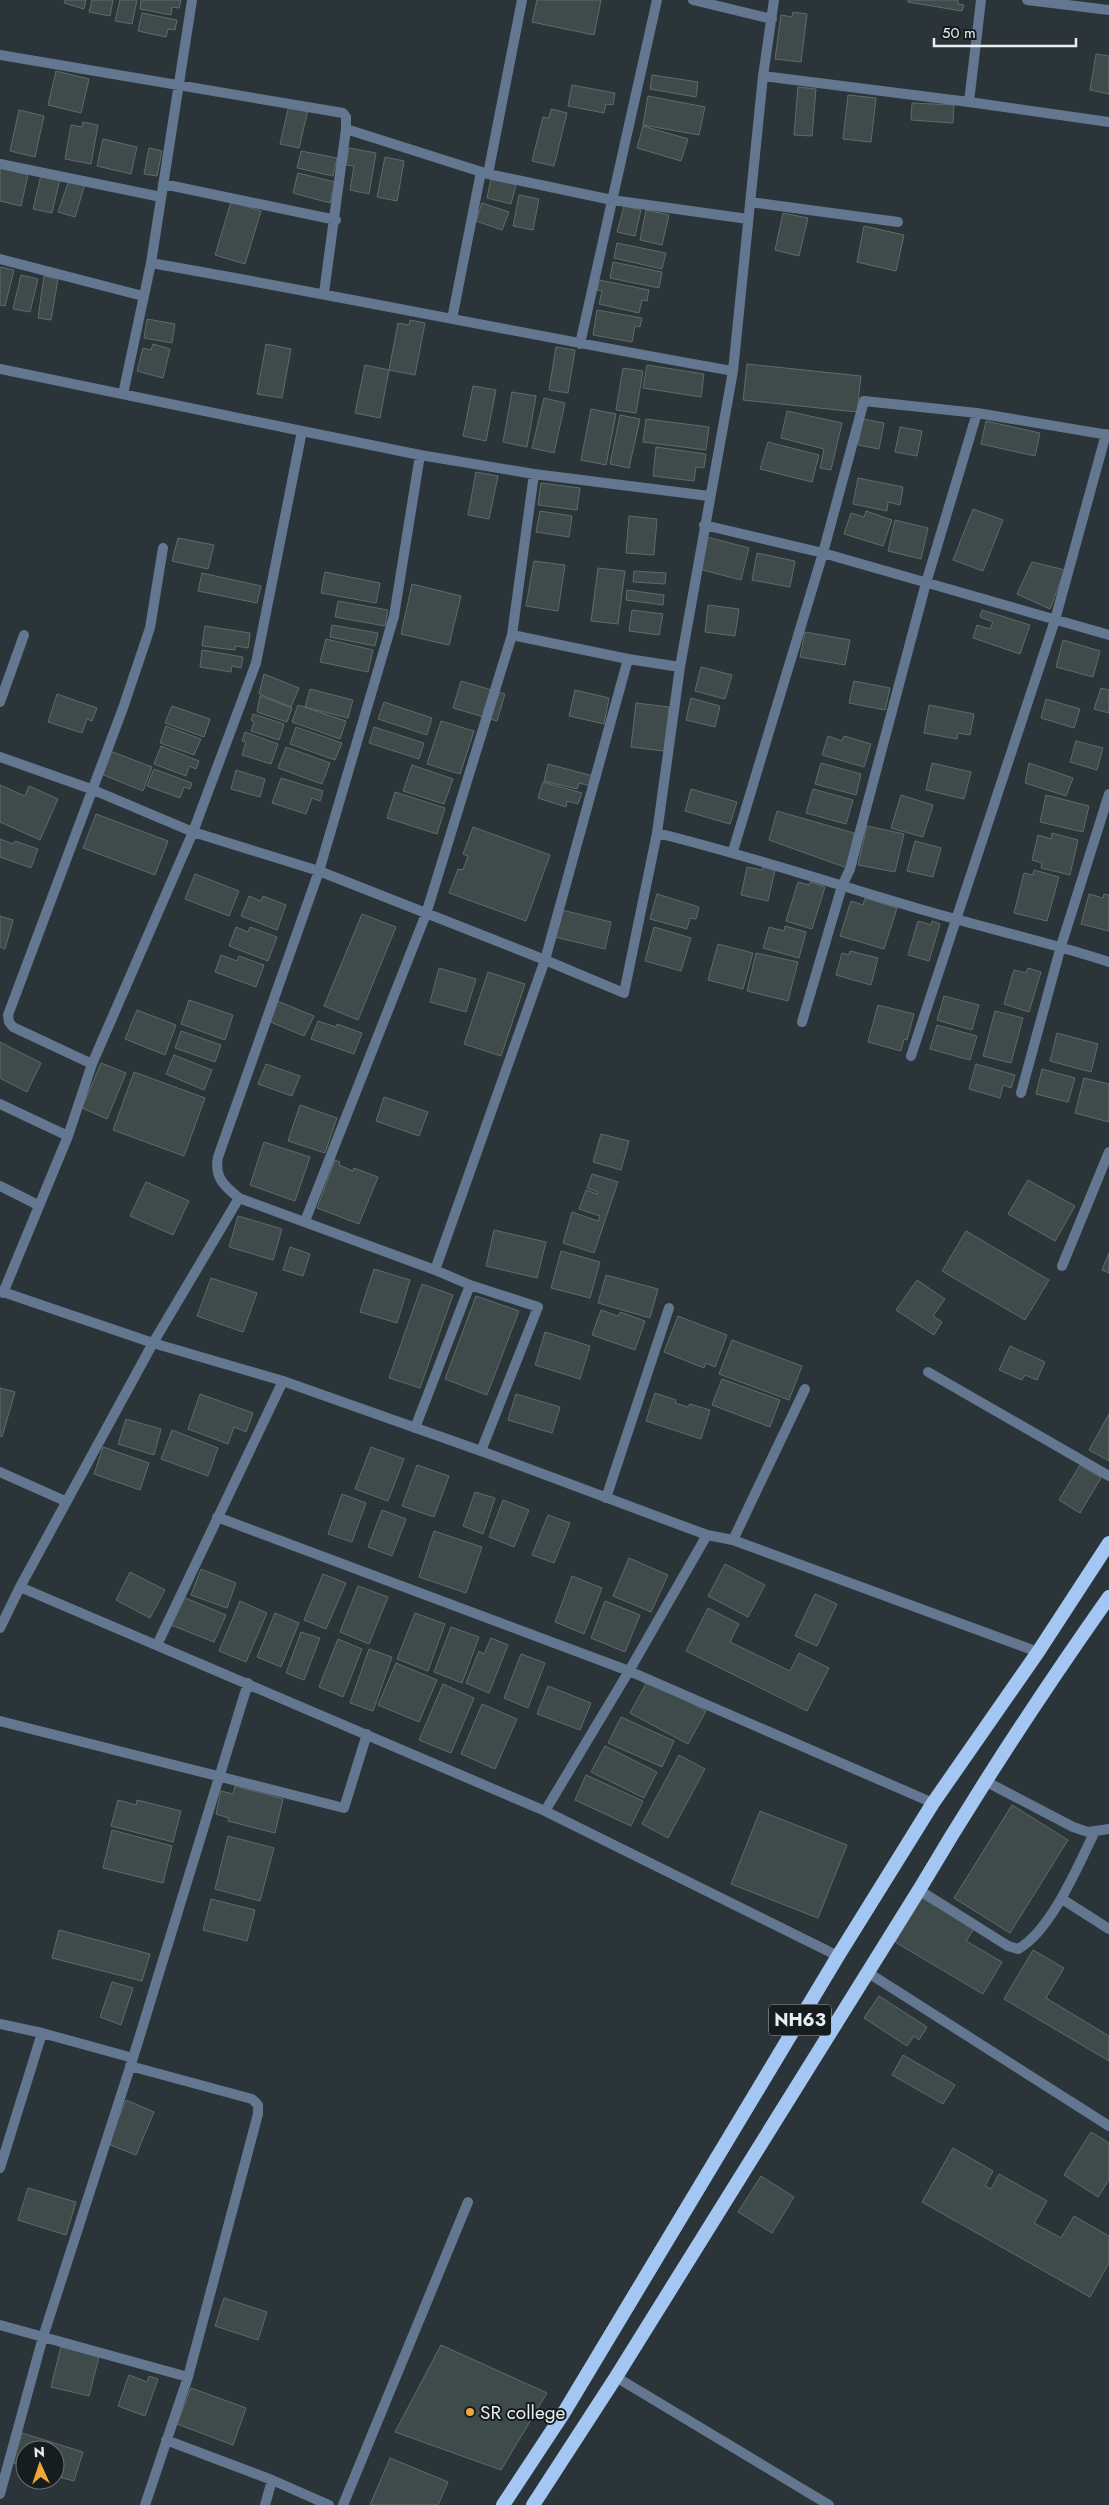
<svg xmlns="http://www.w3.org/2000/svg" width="1109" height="2505" font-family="Jost,sans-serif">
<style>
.building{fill:#3f4a4a;stroke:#5f6b6b}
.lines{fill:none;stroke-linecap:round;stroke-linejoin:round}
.minor{stroke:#647790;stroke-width:10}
.tertiary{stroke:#647790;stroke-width:10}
.trunk{stroke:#a4c6f2;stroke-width:14}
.poi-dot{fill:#eca93a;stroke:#171c1e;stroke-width:2}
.labels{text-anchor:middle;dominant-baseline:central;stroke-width:4;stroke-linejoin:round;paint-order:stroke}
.shield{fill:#171c1e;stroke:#aab0b2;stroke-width:1}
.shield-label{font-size:18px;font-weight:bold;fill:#e9eff1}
.poi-label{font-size:19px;fill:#e9eff1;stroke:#171c1e;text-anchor:start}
</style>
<rect width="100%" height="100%" fill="#2b3539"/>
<path class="building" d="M65 0H86L84 9 64 3Z
M92 0H113L110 16 89 12Z
M120 0H137L132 24 115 21Z
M141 0H181L179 8 172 7 171 15 140 9Z
M537 0H601L594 35 532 22Z
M908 0H958V4L964 5 962 11 908 2Z
M793 12 807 14 801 62 775 59 781 15 792 17Z
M142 13 177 20 175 30 168 29 166 37 138 31Z
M1096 54 1109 56V94L1090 90Z
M56 71 89 79 81 113 48 105Z
M652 75 698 82 696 97 650 89Z
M572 85 615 93 613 105 606 104 604 113 568 106Z
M798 87 816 89 812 136 794 135Z
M848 95 876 98 871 142 843 139Z
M648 96 705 107 699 135 643 125Z
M912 103 954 105 953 123 911 120Z
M289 105 308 110 299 148 280 144Z
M551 109 567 113 554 166 532 161 543 117 549 118Z
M19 110 44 116 35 157 10 151Z
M83 122 98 125 91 164 65 159 71 125 82 127Z
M643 126 688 139 681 161 637 148Z
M103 139 137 147 131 174 97 166Z
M149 148 162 151 157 176 144 174Z
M349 148 376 153 369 194 350 190 354 166 346 165Z
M301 151 337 158 333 176 297 168Z
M385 157 404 161 397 201 377 197Z
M0 168 28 175 21 206 0 201Z
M298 173 339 183 336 193 332 192 330 203 293 193Z
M41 175 60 179 52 213 33 209Z
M491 179 516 185 511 204 487 198Z
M69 180 85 184 75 217 58 212Z
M519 195 539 199 533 230 513 226Z
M231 202 261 211 245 264 215 255Z
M482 203 509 212 502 230 476 221Z
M624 206 641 210 635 236 617 232Z
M646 210 669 215 662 245 640 240Z
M783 213 808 218 799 256 775 250Z
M864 226 904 235 896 271 857 262Z
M617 243 666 253 662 269 614 258Z
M613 262 662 272 659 288 610 278Z
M0 267 14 270 5 306 0 305Z
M21 275 38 279 30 312 13 309Z
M44 276 58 279 51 320 38 318Z
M599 280 649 290 647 301 642 300 639 313 599 304 602 291 597 290Z
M597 310 642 318 640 327 635 326 632 342 593 335Z
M147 319 175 324 172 343 144 338Z
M410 320 425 323 415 375 389 370 398 323 409 325Z
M153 344 170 349 163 378 137 371 143 348 151 350Z
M266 344 291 349 282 398 257 394Z
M556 347 575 350 568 393 549 390Z
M747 364 861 376 857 412 743 400Z
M365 365 389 370 380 418 355 413Z
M647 365 704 374 701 397 643 388Z
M623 368 643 371 636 413 616 410Z
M473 386 496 390 486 441 463 436Z
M512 392 536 396 527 447 503 442Z
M544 398 565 403 554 453 532 448Z
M591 409 616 414 606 465 581 460Z
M787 411 842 423 831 470 820 468 824 449 781 438Z
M620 415 640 419 629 468 610 464Z
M646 419 709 427 706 450 643 442Z
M863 419 884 423 879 449 858 445Z
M986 421 1040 433 1035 456 981 444Z
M900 427 922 431 917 456 895 452Z
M768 442 819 455 812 482 760 469Z
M656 447 706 454 704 468 696 467 694 481 653 476Z
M476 472 498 476 489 519 468 515Z
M858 478 903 487 900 505 888 502 887 511 853 504Z
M541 483 580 488 577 510 538 505Z
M973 509 1003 520 983 571 953 560Z
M540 511 572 516 569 537 536 532Z
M866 511 892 520 883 546 844 534 851 513 864 517Z
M629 516 657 519 654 555 626 553Z
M895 520 928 528 921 559 888 551Z
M707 537 749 548 741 580 699 569Z
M178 538 214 545 208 569 172 561Z
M757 553 795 561 790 587 752 580Z
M534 561 565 565 558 611 526 606Z
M1032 562 1065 570 1050 609 1017 594Z
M598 568 625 571 618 624 591 621Z
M634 571 666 573 665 584 633 582Z
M325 572 380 583 376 603 321 593Z
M202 573 261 586 257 603 198 591Z
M412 584 461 596 449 645 401 634Z
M627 590 664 595 663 605 626 600Z
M338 601 388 610 385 626 335 617Z
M708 605 739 609 735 636 705 632Z
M632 610 663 614 659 635 629 631Z
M982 610 1030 625 1020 654 973 638 977 625 990 629 993 622 980 617Z
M332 625 378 633 375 646 330 637Z
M205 626 250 633 248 648 235 646V650L202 646Z
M805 632 850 640 845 665 800 657Z
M326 639 373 650 368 672 320 662Z
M1063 640 1100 651 1093 677 1056 667Z
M202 650 243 657 241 668 232 666 231 672 200 667Z
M701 667 732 675 725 699 695 691Z
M264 674 299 688 291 707 259 694Z
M461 681 505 694 497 721 453 708Z
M854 681 890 688 885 710 849 703Z
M1101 688 1109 690V713L1094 709Z
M310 689 353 700 348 718 305 707Z
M575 690 609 698 604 724 569 716Z
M57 694 97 708 92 721 87 719 82 733 48 722Z
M260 696 292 708 287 722 257 712Z
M691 698 720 706 715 727 686 720Z
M1046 699 1080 709 1074 728 1041 718Z
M384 702 432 718 427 735 378 719Z
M636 703 669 707 664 751 631 747Z
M298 705 346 721 340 739 292 722Z
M929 705 974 714 970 735 958 733 957 739 924 733Z
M172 706 210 719 204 737 165 723Z
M253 714 284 724 279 740 251 731 254 722 251 720Z
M441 721 474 731 460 774 427 764Z
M166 726 201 739 194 755 160 743Z
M296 727 342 743 335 760 290 744Z
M374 727 424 743 419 759 369 743Z
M245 732 278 744 271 764 242 755 246 742 242 741Z
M828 736 842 741 844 736 871 744 864 767 822 755Z
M1076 741 1103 748 1097 770 1070 762Z
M161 746 199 761 196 769 189 766 186 776 154 764Z
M286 747 330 763 322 784 278 768Z
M110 751 152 767 143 791 101 774Z
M821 763 861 774 856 795 815 784Z
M932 763 971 772 964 799 926 790Z
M1029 763 1073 778 1066 796 1025 783Z
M548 764 593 776 591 786 579 783 577 789 544 781Z
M412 765 453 779 444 804 403 791Z
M154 769 192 783 190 789 184 787 180 798 147 786Z
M236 770 265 779 260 797 231 789Z
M281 778 323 791 320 801 312 798 306 814 272 803Z
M543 782 582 793 578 804 567 801 566 807 538 798Z
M0 785 25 796 29 786 58 799 40 840 0 822Z
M691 789 737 802 730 824 685 811Z
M813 789 853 800 846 824 806 813Z
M395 792 445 808 437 834 387 818Z
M901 795 933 805 923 837 891 828Z
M1046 795 1089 806 1083 832 1040 822Z
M777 811 854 833 850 869 769 840Z
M96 814 168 841 155 875 83 848Z
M867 826 904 834 895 872 858 865Z
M473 827 550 855 526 921 449 893 458 869 463 870 468 856 463 854Z
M1052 833 1078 840 1070 875 1041 868 1042 863 1032 860 1038 835 1051 839Z
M0 839 13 844 15 841 38 849 31 868 0 857Z
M915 841 941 848 933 877 907 871Z
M747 867 763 870V867L775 870 768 901 741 895Z
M1034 870 1059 877 1047 921 1014 913 1024 873 1033 875Z
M195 874 239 891 229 916 185 899Z
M798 882 809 885 810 882 825 887 812 929 786 921Z
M657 894 699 907 696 919 690 918 687 929 650 919Z
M1089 894 1103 898 1104 894 1109 895V931L1081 924Z
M249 896 261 901 263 896 286 905 277 930 241 916Z
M865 898 897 908 884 949 840 936 851 901 863 905Z
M562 910 611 922 605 949 555 937Z
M362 914 396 927 358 1020 324 1006Z
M0 916 13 920 5 949 0 947Z
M918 921 931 925 932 921 940 924 929 961 908 955Z
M785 926 806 932 799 958 763 948 769 927 784 931Z
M236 927 248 932 250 927 277 937 268 961 229 946Z
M654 927 691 938 681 971 645 961Z
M718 944 753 953 743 989 708 980Z
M850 951 878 958 871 985 836 975 842 953 849 955Z
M756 953 798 962 788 1001 747 991Z
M221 955 237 961 239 956 264 965 256 987 215 972Z
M439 968 476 979 466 1012 430 1002Z
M1028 968 1041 972 1029 1012 1004 1004 1014 970 1026 973Z
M488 972 525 984 501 1056 464 1044Z
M944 996 979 1005 972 1030 937 1020Z
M189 1000 233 1015 225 1040 181 1024Z
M275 1000 314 1016 304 1036 266 1020Z
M878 1005 914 1014 907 1040 904 1039 901 1051 868 1042Z
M137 1010 176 1025 165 1055 125 1039Z
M995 1011 1023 1018 1011 1063 983 1056Z
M318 1021 336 1027 337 1024 362 1033 354 1054 311 1039Z
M937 1025 977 1036 970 1060 930 1049Z
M181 1031 221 1045 215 1062 175 1048Z
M1057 1033 1098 1044 1091 1072 1050 1061Z
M0 1042 41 1063 27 1092 0 1078Z
M174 1055 212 1070 204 1090 166 1074Z
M101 1063 126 1073 107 1119 82 1108Z
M266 1064 300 1076 292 1096 258 1084Z
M976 1064 1015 1075 1011 1088 1003 1085 1000 1098 969 1089Z
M1042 1069 1075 1078 1068 1102 1036 1094Z
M134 1072 205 1098 184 1156 113 1130Z
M1084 1078 1109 1084V1122L1075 1113Z
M384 1097 428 1112 419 1136 376 1121Z
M300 1105 337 1118 325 1153 288 1141Z
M601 1134 629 1141 621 1170 593 1162Z
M264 1142 310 1157 295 1201 250 1185Z
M335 1160 340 1162 339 1165 353 1171 354 1168 378 1177 359 1224 317 1208Z
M592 1174 618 1182 594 1253 563 1243 572 1212 598 1221 600 1216 579 1209 586 1190 597 1194 598 1192 587 1188Z
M1028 1180 1075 1206 1055 1241 1008 1214Z
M146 1182 189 1201 173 1235 130 1216Z
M238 1216 282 1229 273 1260 229 1247Z
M494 1230 546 1242 537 1278 486 1266Z
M966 1231 1049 1280 1025 1320 942 1271Z
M290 1247 310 1254 303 1276 283 1270Z
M561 1251 600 1262 590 1298 551 1288Z
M1109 1253V1273L1102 1270Z
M374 1269 410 1280 397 1323 360 1312Z
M606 1275 658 1289 650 1318 598 1303Z
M211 1278 257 1293 243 1332 197 1316Z
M917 1280 945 1299 933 1316 942 1322 934 1335 896 1310Z
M422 1284 453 1295 420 1388 389 1378Z
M476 1296 519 1311 487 1395 445 1379Z
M601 1310 618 1316 620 1312 645 1321 635 1350 592 1335Z
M678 1316 727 1335 715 1367 706 1363 704 1368 664 1352Z
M545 1332 590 1346 580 1379 535 1365Z
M732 1340 802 1366 789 1400 719 1374Z
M1010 1346 1045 1362 1037 1380 1025 1375 1022 1380 999 1370Z
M722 1379 780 1400 770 1427 712 1405Z
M0 1388 15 1392 2 1437 0 1436Z
M655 1393 676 1400 675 1403 688 1407 690 1404 710 1410 701 1439 646 1421Z
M200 1394 253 1413 246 1432 234 1427 228 1444 188 1429Z
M516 1394 560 1407 552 1433 508 1420Z
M1109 1414V1461L1089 1450Z
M126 1419 161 1429 154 1455 118 1444Z
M172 1430 218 1448 208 1476 161 1459Z
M103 1447 149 1463 140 1490 94 1474Z
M371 1447 404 1459 388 1501 355 1489Z
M417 1465 449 1476 434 1517 402 1506Z
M1080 1465 1101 1478 1080 1513 1059 1500Z
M475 1492 495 1498 483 1534 463 1526Z
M342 1494 366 1503 352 1542 328 1534Z
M503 1500 529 1510 514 1547 489 1537Z
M382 1510 406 1519 392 1556 368 1547Z
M548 1515 570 1523 554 1563 532 1555Z
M434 1531 482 1547 466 1593 419 1577Z
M629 1558 668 1575 651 1612 613 1596Z
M725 1564 765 1585 748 1617 708 1596Z
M201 1569 236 1583 227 1608 191 1595Z
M130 1572 165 1590 150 1618 116 1600Z
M323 1574 346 1583 326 1629 304 1620Z
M572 1576 602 1588 584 1634 555 1622Z
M358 1586 388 1597 369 1644 340 1632Z
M815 1594 837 1604 817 1646 795 1636Z
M183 1597 226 1615 214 1642 171 1625Z
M240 1601 267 1613 246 1662 219 1651Z
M605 1601 640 1615 625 1652 591 1638Z
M708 1608 739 1624 730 1642 790 1671 799 1653 829 1668 807 1711 686 1651Z
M275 1613 299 1623 281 1667 257 1657Z
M415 1613 445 1624 428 1671 397 1659Z
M451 1627 479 1637 462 1683 434 1672Z
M301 1632 320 1638 304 1680 286 1673Z
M491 1638 508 1645 489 1693 466 1683 479 1651 484 1654Z
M338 1639 362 1649 343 1697 319 1687Z
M369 1649 392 1657 373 1711 350 1703Z
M521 1654 545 1663 528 1708 504 1698Z
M396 1663 437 1680 419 1722 378 1705Z
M648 1680 706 1711 688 1744 630 1713Z
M443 1684 474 1698 451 1753 419 1740Z
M548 1686 591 1703 580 1730 537 1714Z
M482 1704 517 1719 495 1769 461 1754Z
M621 1717 674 1741 662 1767 608 1743Z
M605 1746 657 1772 644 1798 591 1772Z
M679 1755 705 1769 668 1838 642 1824Z
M586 1775 643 1801 631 1826 575 1800Z
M235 1786 283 1799 275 1833 228 1821 229 1818 216 1814 221 1791 233 1794Z
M118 1800 136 1805 137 1800 181 1811 173 1842 111 1826Z
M1012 1805 1068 1840 1010 1933 954 1898Z
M760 1811 847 1845 818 1918 731 1884Z
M112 1830 172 1846 163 1883 103 1868Z
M228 1836 274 1848 260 1901 215 1889Z
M922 1898 974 1929 966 1941 1002 1962 983 1994 895 1942Z
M211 1899 255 1910 247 1941 203 1930Z
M59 1930 150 1954 142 1981 52 1958Z
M1033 1950 1064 1968 1046 1998 1109 2036V2061L1004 1999Z
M112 1982 133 1988 121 2025 100 2017Z
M879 1996 927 2027 919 2040 914 2036 907 2046 864 2018Z
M903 2055 955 2085 943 2104 892 2075Z
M126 2100 154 2112 136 2155 108 2144Z
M1091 2132 1109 2143V2180L1098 2197 1064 2175Z
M953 2148 993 2171 985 2186 991 2189 999 2174 1047 2201 1034 2223 1061 2238 1074 2216 1109 2236V2263L1090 2297 922 2202Z
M761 2176 794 2197 772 2233 738 2212Z
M28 2188 76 2202 66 2235 18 2220Z
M224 2298 267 2312 258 2340 215 2326Z
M441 2345 547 2393 501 2470 395 2432Z
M61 2347 99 2357 89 2396 51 2387Z
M129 2375 147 2382 149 2376 158 2379 145 2416 118 2406Z
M191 2388 246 2408 233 2445 177 2424Z
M22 2433 83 2452 74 2481 55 2476V2450H25V2467L13 2463Z
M390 2458 448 2482 438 2505H370Z"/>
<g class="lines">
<path class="minor" d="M693 0 772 19
M774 0 763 76 733 371 680 667 657 833C747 855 834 884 923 910 985 928 1048 942 1109 962
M981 0 969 102 1109 122
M1027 0 1109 10
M0 55 343 113 346 117V129L324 293
M763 76 969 102
M346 129 488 174 612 200 748 219
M0 164 161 197
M488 174 522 0
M163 184 336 220
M750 202 898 222
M0 259 143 296
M151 263C346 297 539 337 733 371
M452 319 481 172
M580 344 657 0
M0 369 302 431
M123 394 151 263 192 0
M704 525 823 553 1109 635
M512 635 628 659
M680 667 628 659 545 960 435 1270 239 1198 153 1343 20 1587 545 1811 838 1956
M0 702 24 635
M0 757 91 789 193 832 256 663 302 431 420 455 534 474 709 496
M733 851 823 553 864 401 977 413 1109 435
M802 1022 842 886 850 869 926 583 977 413
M911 1056 1055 620 1106 434
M92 1064 13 1027 9 1022 8 1015 123 708 150 628 163 548
M1021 1093 1061 946 1109 794
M0 1104 68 1136
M0 1186 38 1205
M239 1198C224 1186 214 1177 218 1157L319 871 394 616 420 455
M305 1221 426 914 512 635 534 474
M1062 1266 1109 1152
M435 1270 470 1285 538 1307 481 1451
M3 1293 68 1136 92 1064 193 832 319 871 545 960 624 993 657 833
M928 1372 1109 1476
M415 1428 470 1285
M0 1472 65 1501
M606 1498 669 1308
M217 1517 629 1671 933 1803
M733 1540 805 1389
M0 1628 20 1587
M157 1645 283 1381
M0 1721 344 1808 367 1734
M985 1781 1073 1827 1088 1832 1109 1829
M545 1811 629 1671 707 1535
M919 1890 1008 1946 1018 1949C1051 1931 1079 1864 1095 1831
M1062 1899 1109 1929
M867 1972 1109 2126
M0 2024 42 2033 133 2058 248 1683
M130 2066 252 2099 258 2105V2114L188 2377
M0 2168 42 2033
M0 2325 188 2377 145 2505
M616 2377 829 2505
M166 2440 272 2480 329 2505
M0 2494 43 2337 133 2058
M265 2505 272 2480
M343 2505 468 2202"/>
<path class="tertiary" d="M0 1291 153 1343 283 1381 481 1451 707 1535 733 1540 1038 1652"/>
<path class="trunk" d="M503 2505 563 2414 838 1956 933 1803 1038 1652 1109 1543
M533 2505 616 2377 919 1890C978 1790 1042 1692 1109 1597"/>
</g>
<circle class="poi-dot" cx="470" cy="2412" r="5"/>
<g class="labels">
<rect class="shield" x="769" y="2004.5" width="62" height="31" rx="4"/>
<g class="shield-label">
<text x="800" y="2020">NH63</text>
</g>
<g class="poi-label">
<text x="480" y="2412">SR college</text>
</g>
</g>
<g transform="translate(40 2465) rotate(357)"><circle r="24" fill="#171c1e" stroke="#6b7072"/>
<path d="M0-4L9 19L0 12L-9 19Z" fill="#eca93a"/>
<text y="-8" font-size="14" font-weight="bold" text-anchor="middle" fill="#e9eff1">N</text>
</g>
<path d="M934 38v8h142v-8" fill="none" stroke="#e9eff1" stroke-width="2.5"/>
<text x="942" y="38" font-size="15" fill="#e9eff1" stroke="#171c1e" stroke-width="4" paint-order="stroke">50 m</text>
</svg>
